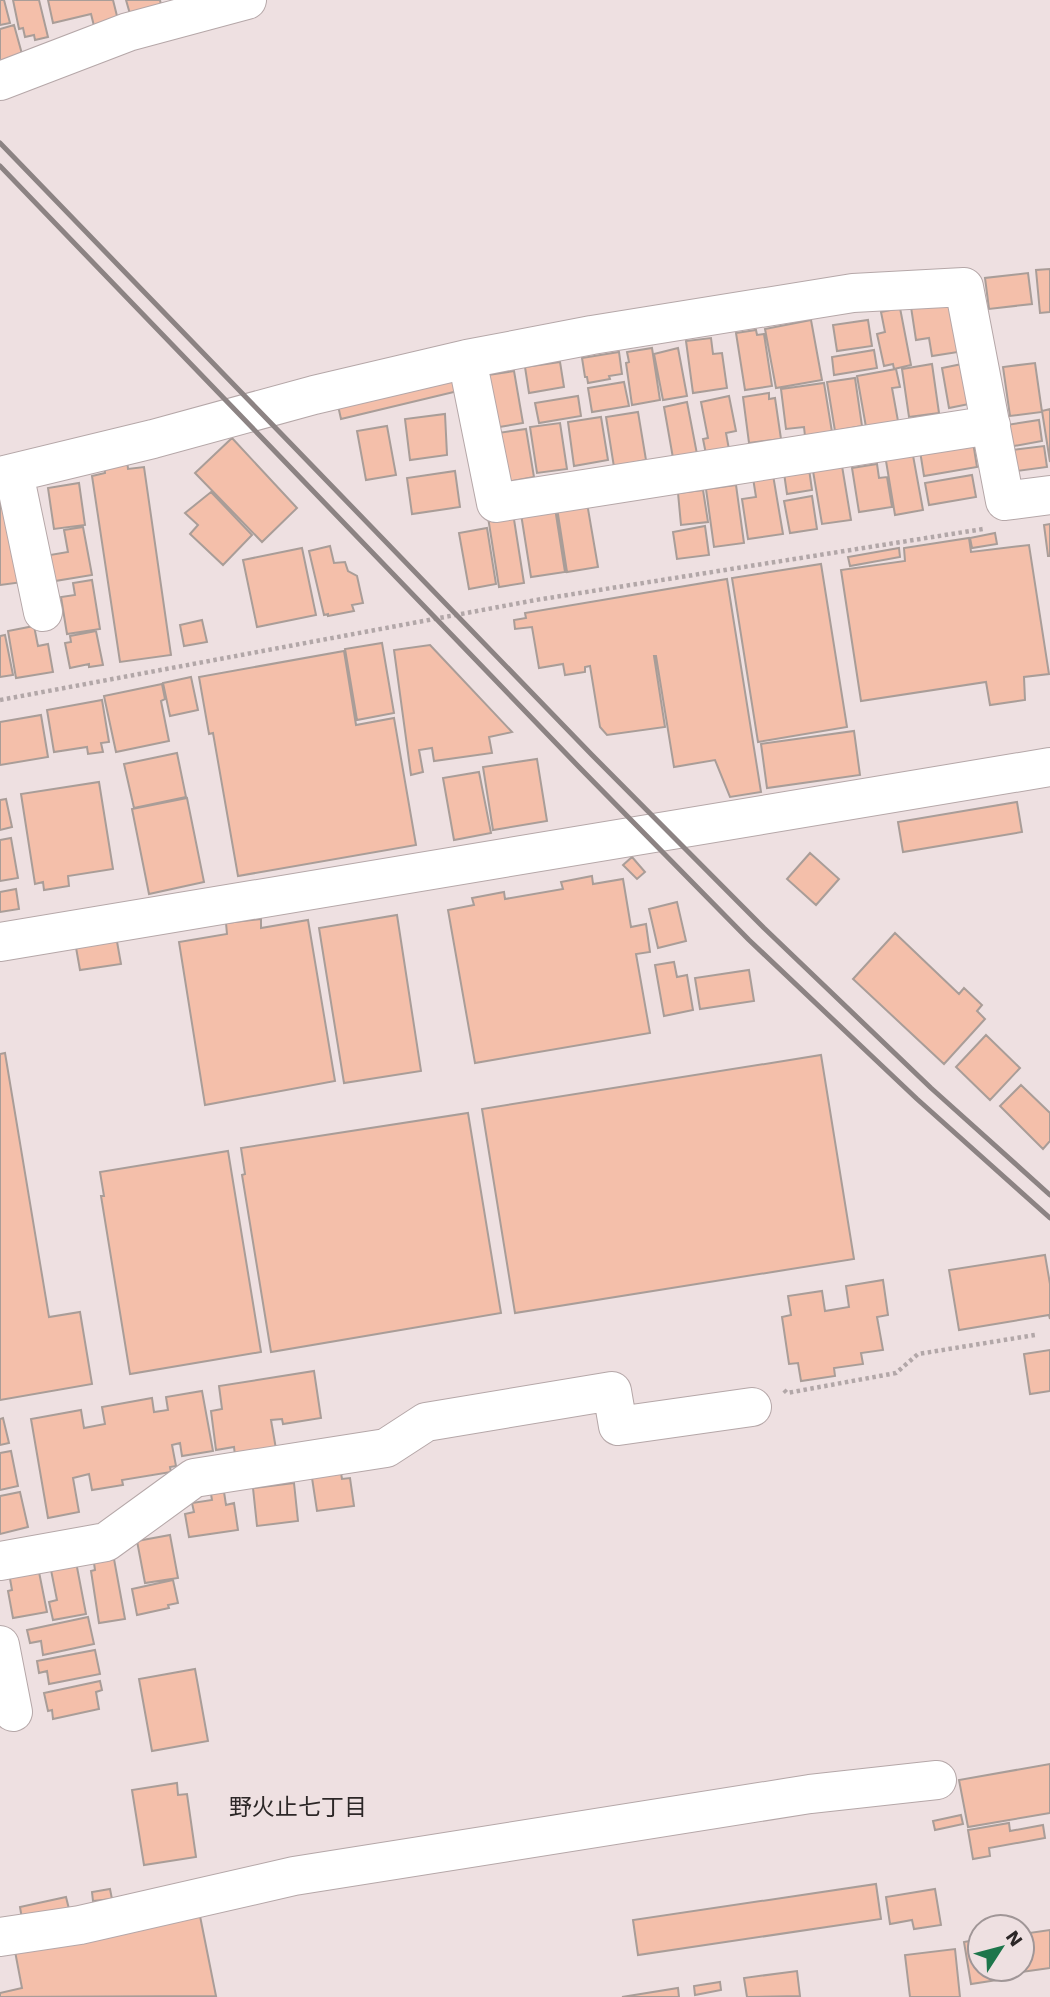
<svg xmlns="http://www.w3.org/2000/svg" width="1050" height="1997" font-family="'Work Sans','Noto Sans JP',sans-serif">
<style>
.building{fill:#f4bfaa;stroke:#a99d98;stroke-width:2}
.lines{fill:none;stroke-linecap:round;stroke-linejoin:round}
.minor-casing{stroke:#b5a7a8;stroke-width:40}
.path{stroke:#b2a7a8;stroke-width:4.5;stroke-dasharray:3.5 3.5;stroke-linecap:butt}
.minor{stroke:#fff;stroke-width:38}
.rail{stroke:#8c8383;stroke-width:5}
.labels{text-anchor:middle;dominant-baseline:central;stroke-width:6;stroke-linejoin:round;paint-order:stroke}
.neighbourhood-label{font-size:23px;fill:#2c2727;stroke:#eee0e1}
</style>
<rect width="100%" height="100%" fill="#eee0e1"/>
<path class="building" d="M0 0H4L10 23 0 25Z
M13 0H39L48 37 35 40 34 35 25 37 23 28 19 29Z
M48 0H113L118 20 94 26 91 14 53 23Z
M126 0H160L161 5 130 14Z
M14 25 22 54 0 65V29Z
M1050 269V312L1040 313 1036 270Z
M1028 273 1032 304 989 309 985 278Z
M949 303 958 352 932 356 929 338 916 340 911 307Z
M900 308 911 365 894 369 893 364 884 366 877 334 885 332 881 312Z
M811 320 822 380 776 388 765 329Z
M868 320 872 346 837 351 833 325Z
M756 330 757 335 764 334 772 386 745 390 736 333Z
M711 338 713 354 722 353 727 388 693 393 686 341Z
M652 348 660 400 632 405 626 363 629 362 627 352Z
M678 348 687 396 663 400 654 354Z
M874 350 877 368 834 375 832 357Z
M619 352 622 374 609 376 610 379 588 383 587 377H585L582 358Z
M560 362 564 387 529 393 525 367Z
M1035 363 1042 412 1010 416 1003 367Z
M453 364 458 391 341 419 335 392Z
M932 364 939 413 909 417 902 369Z
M962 364 969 404 949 408 942 368Z
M896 369 900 387 892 388 898 421 866 427 857 376Z
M514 371 523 423 493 428 488 375Z
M855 378 862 426 835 431 827 382Z
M624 382 629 406 592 412 588 388Z
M824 383 832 432 805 436 804 427 786 429 781 389Z
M769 393V399L775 398 781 439 749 443 743 397Z
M578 396 581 416 539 423 535 403Z
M729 396 736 431 726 433 730 455 707 459 703 439 708 438 701 402Z
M687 402 697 454 673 458 664 407Z
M1050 409V462L1042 411Z
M638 412 646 460 614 467 606 417Z
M445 414 447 455 410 460 405 419Z
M601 417 608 460 574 466 568 422Z
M1039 420 1042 441 1003 448 1000 426Z
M560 423 567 469 537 473 530 427Z
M387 426 396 475 366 480 357 431Z
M526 429 534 477 506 482 498 433Z
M232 438 297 508 262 542 195 473Z
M973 442 977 467 924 476 920 451Z
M1044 446 1047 467 1017 471 1005 451Z
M912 450 923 510 895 515 885 455Z
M127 460 128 469 144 467 171 655 120 662 92 476 105 473 104 464Z
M877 464 879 478 887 477 892 507 859 512 852 468Z
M842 466 851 520 822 524 813 471Z
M809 469 812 490 787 494 784 473Z
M455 471 460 507 412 514 407 478Z
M773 475 783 534 748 539 742 499 756 497 753 478Z
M972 475 976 497 929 505 925 483Z
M79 483 85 525 54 529 48 488Z
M736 485 744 543 714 547 706 489Z
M703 490 708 522 681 525 678 493Z
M211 492 252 535 223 565 190 534 198 525 185 513Z
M812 496 817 529 790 533 784 501Z
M0 497 23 582 0 585Z
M587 503 598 567 567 572 557 508Z
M555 508 565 572 531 577 521 514Z
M513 513 524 583 499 587 488 517Z
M1050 524V556H1048L1044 525Z
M705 526 709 555 677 559 673 532Z
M83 527 92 575 55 581 50 555 68 552 64 530Z
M487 528 496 584 469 589 459 533Z
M995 533 997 544 972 548 970 538Z
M969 538 971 552 1029 545 1049 674 1024 677 1025 700 990 705 986 682 861 701 841 570 905 561 904 548Z
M330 546 334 563 345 562 348 571 357 576 363 603 352 605 354 611 328 616V614L324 615 309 551Z
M302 548 316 615 257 627 243 560Z
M899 548 900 557 850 566 848 557Z
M821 564 847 727 758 742 732 578Z
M727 579 761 792 730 797 715 760 674 767 656 656H654L665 727 607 735 600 727 590 666 585 667V672L565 675 563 664 539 668 532 627 515 629 514 620 526 618 525 613Z
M92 580 100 629 67 634 61 597 75 595 73 583Z
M202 620 207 642 184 646 180 625Z
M34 626 38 646 48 644 53 672 16 678 8 631Z
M96 631 103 665 89 667V664L70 668 65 643 71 642 70 636Z
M5 635 13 675 0 677V636Z
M382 643 394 713 357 720 345 649Z
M430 645 512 732 489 737 492 753 434 761 432 748 419 750 423 772 411 775 394 650Z
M344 651 356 725 394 718 416 845 238 876 213 733 209 734 199 677Z
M191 677 198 710 170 716 163 683Z
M162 684 165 699 161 701 169 741 116 752 104 696Z
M102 700 109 742 101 743 103 752 88 754 87 747 54 752 47 710Z
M41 715 48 757 0 765V722Z
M854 731 860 775 767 788 761 744Z
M177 753 186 797 134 808 124 764Z
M537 759 547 821 493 830 483 767Z
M479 772 491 833 454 840 443 778Z
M99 782 113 869 68 876 69 886 44 890 43 882 35 884 21 794Z
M187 798 204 882 149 894 132 809Z
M6 799 12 827 0 830V800Z
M1017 802 1022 832 903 852 898 822Z
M11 838 18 878 0 881V840Z
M810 853 839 879 816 905 787 879Z
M632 857 645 872 637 879 623 865Z
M592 876 593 884 623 879 631 927 646 924 650 952 636 954 650 1033 475 1063 448 910 474 905 472 898 504 892 505 899 563 889 561 882Z
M16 889 19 909 0 912V892Z
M677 902 686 941 658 948 649 909Z
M397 915 421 1071 344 1083 319 928Z
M261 919V928L308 920 335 1081 205 1105 179 942 227 934 226 923Z
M895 933 959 994 964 988 982 1005 977 1011 985 1019 944 1064 853 979Z
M116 936 121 964 80 970 75 942Z
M674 962 677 977 687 975 693 1010 664 1016 655 965Z
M749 970 754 1001 700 1009 695 978Z
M986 1035 1020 1068 990 1100 956 1067Z
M5 1053 49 1317 80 1312 92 1384 0 1400V1054Z
M821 1055 854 1259 515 1313 482 1109Z
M1021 1085 1050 1113V1141L1043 1149 1000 1106Z
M468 1113 501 1313 271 1352 242 1175 245 1174 241 1148Z
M228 1151 261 1352 130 1374 101 1196H104L100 1172Z
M1045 1255 1050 1284V1319L1049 1315 959 1330 949 1270Z
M883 1280 888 1315 877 1317 883 1350 861 1353 863 1364 834 1368 835 1376 801 1381 798 1363 789 1364 782 1317 791 1315 788 1296 822 1291 825 1311 849 1307 846 1286Z
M1050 1350V1391L1030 1394 1024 1354Z
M314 1371 321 1418 283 1424 282 1419 271 1420 276 1449 235 1455 234 1447 216 1450 211 1411 222 1409 219 1386Z
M202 1391 213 1451 182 1456 180 1443 172 1445 176 1466 170 1467 171 1472 122 1480 123 1485 92 1490 89 1474 73 1478 79 1512 48 1518 31 1419 81 1410 84 1428 105 1424 102 1407 152 1398 154 1412 168 1410 166 1397Z
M3 1418 9 1443 0 1445V1419Z
M11 1451 18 1486 0 1490V1453Z
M341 1473 342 1479 350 1478 354 1506 317 1511 312 1478Z
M294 1483 298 1521 257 1526 253 1488Z
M20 1492 28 1527 0 1534V1496Z
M224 1492 226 1505 234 1503 238 1530 189 1537 185 1514 194 1512 192 1503 212 1500 211 1494Z
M170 1535 178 1578 145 1583 137 1541Z
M114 1559 125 1619 99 1623 91 1571 95 1570 94 1563Z
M76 1562 86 1614 53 1620 49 1602 57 1600 51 1570Z
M38 1567 47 1612 13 1618 8 1591 12 1590 9 1573Z
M173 1580 178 1603 168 1605 169 1608 137 1615 132 1589Z
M88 1617 94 1644 43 1655 41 1641 30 1643 27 1630Z
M95 1650 100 1674 49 1684 47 1671 39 1673 37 1661Z
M195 1669 208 1741 152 1751 139 1679Z
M100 1681 102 1690 96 1692 99 1709 53 1719 52 1710 48 1711 44 1693Z
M1050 1764V1813L968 1827 959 1780Z
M177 1783 178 1795 187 1794 196 1857 144 1865 132 1790Z
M961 1815 963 1824 935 1830 933 1821Z
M1009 1823 1010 1831 1043 1825 1045 1838 989 1848 990 1856 973 1859 968 1830Z
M876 1884 881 1919 638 1955 633 1920Z
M110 1889 112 1899 93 1901 92 1892Z
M935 1889 941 1925 914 1929 912 1920 890 1924 886 1897Z
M66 1897 69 1909 22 1919 20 1907Z
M200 1916 216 1996 0 1997V1993L22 1988 14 1946Z
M1050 1930V1968L1014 1973 1013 1969H1022V1934Z
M980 1939V1969H1003L1004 1979 971 1984 964 1942Z
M955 1949 960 1997H910L905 1955Z
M797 1971 800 1996 747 1997 744 1978Z
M720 1982 721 1990 695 1995 694 1986Z
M678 1988 679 1997H622Z"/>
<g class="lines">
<g class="minor-casing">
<path id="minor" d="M0 81 128 32 247 0
M467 359 496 503 991 425
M14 473 43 612
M0 476 153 439 314 395 467 359 592 335 853 293 964 287 1005 501 1050 495
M0 942 1050 767
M0 1561 106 1542 194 1478 386 1448 426 1422 612 1391 618 1426 752 1407
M0 1645 13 1712
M0 1937 80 1925 294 1876 810 1794 937 1780"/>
</g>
<path class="path" d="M0 700 536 600 983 529
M784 1390 787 1393 896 1373 918 1354 1035 1335"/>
<use href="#minor" class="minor"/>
<path class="rail" d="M0 143 592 755 764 928 931 1088 1050 1195
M0 166 579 767 749 940 917 1099 1050 1218"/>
</g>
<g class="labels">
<g class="neighbourhood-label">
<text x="298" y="1807">野火止七丁目</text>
</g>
</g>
<g transform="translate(1001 1948) rotate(54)"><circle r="33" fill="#eee0e1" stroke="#a09697" stroke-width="2"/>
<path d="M0-5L12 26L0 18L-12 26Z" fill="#1d764b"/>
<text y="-10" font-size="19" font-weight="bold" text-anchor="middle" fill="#2c2727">N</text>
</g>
</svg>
